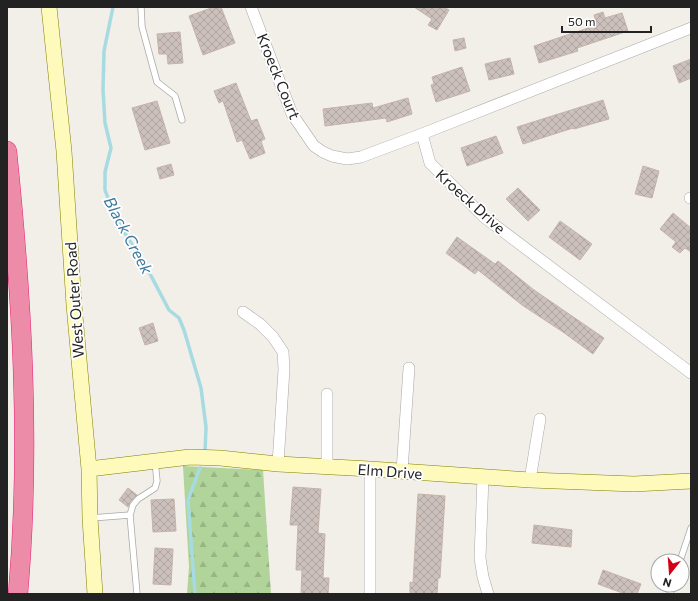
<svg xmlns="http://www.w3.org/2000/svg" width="698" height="601" font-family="Commissioner,sans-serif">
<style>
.forest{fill:url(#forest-firs)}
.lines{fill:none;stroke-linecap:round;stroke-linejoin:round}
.stream{stroke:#a6dbe2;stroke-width:3.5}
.building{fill:url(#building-cross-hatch);stroke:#c5b3a9}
.lane-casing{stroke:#a9a9a9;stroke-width:7}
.street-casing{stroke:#a9a9a9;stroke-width:12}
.secondary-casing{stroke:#818100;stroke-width:16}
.highway-casing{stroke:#e71e78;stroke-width:20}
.lane{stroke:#fff;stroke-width:5.5}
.street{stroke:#fff;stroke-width:11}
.secondary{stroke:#fefabb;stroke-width:15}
.highway{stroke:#ed8ca8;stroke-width:19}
.labels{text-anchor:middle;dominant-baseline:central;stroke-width:3.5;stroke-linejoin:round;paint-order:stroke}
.street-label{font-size:15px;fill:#222;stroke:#fff}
.water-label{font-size:16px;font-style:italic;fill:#3e79a0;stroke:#fff}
</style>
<defs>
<pattern id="forest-firs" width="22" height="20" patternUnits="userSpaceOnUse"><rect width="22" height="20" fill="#b1d49a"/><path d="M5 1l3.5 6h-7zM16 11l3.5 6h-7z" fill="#98b684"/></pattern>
<pattern id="building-cross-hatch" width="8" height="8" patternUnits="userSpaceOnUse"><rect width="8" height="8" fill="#cbc0bb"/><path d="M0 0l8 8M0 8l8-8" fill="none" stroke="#aea5a0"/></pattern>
</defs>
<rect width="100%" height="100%" fill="#f2eee8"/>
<path class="forest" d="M183 466 263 470 271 594H187L189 567Z"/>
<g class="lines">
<path class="stream" d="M113 7 104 51 103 90 105 123 111 148 105 172V190L112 209 126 235 149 272 169 310 179 318 184 330 201 388 206 427 205 452
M195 594 188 500 200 468"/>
</g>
<path class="building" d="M214 7H221L235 43 203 55 189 16Z
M414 7H443L449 10 437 30 428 25 432 19Z
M603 12 605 18 622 13 628 31 577 48 578 51 539 63 534 46 588 28 587 26 596 22 594 15Z
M180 32 183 63 168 64 167 54H159L157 34Z
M464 38 466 48 455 51 453 40Z
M510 58 514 74 489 80 485 64Z
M691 59V78L679 83 673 66Z
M462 67 470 91 436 102 431 85 434 84 432 77Z
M236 83 251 121 257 119 265 139 261 141 265 153 250 159 242 140 237 142 223 101 219 103 214 91Z
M408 98 412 114 387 122 386 118 325 126 323 109 372 103 373 108Z
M603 100 609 119 574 129 573 128 523 144 517 127Z
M157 101 170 143 145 150 132 108Z
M496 136 503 153 467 166 461 148Z
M171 164 174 175 160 179 157 168Z
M643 166 659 171 652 198 635 194Z
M518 188 540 210 528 221 506 199Z
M673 213 691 228V252L685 248 680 253 672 247 676 242 660 229Z
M560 221 592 244 580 260 549 237Z
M457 237 495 264 498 261 534 290 604 338 593 354 563 332 522 305 478 270 475 274 446 253Z
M153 323 158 341 145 345 139 328Z
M293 487 321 489 318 533 325 534 323 578H329L328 594H301L302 570H296L298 525H290Z
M128 488 137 495 130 502 128 507 119 500Z
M418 494 445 496 440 578H438L437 594H410V582L413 583Z
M174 499 176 531 153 532 151 500Z
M534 525 572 530 571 547 532 543Z
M155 548 173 549 171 585 153 584Z
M603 570 641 584 637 594H625L598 584Z"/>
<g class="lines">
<g class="lane-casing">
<path id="lane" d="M141 7 142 27 157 82 175 96 182 120
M91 518 130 515
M680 561 691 528
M137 594 130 515 133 505 138 499 155 488 157 481 155 461
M670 594 673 585"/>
</g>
<g class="street-casing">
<path id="street" d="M251 7 292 114 314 146 323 152 332 156 347 159 361 157 422 134 691 28
M422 134 430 163 484 217 691 373
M690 198H691
M243 312 260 324 273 337 283 352 284 369 278 464
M327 394V467
M370 469V594
M402 471 409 368
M483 477 480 558 483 577 488 594
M530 480 540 419"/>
</g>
<g class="secondary-casing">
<path id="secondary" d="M49 7 64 151 74 305 89 469 90 518 95 594
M89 469 190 457 220 458 278 464 370 469 530 480 634 484 691 481"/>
</g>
<g class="highway-casing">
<path id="highway" d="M7 151C22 298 31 446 18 594"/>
</g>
<use href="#lane" class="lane"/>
<use href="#street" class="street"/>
<use href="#secondary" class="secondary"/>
<use href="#highway" class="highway"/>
</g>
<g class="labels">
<g class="street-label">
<text transform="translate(279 76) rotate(68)">Kroeck Court</text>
<text transform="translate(471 201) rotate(42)">Kroeck Drive</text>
<text transform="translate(74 300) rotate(-94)">West Outer Road</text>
<text transform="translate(390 471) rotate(4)">Elm Drive</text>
</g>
<g class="water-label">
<text transform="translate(129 235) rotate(62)">Black Creek</text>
</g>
</g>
<rect width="698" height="601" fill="none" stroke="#222222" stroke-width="16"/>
<g transform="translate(670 573) rotate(197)"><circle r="19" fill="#ffffff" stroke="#a7a7a7"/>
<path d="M0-3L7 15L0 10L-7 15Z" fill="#d30016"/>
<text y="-6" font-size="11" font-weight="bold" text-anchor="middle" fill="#222222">N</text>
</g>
<path d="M562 26v6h89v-6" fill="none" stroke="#222222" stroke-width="2"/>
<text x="568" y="26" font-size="12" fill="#222222" stroke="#ffffff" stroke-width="3" paint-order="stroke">50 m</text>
</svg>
